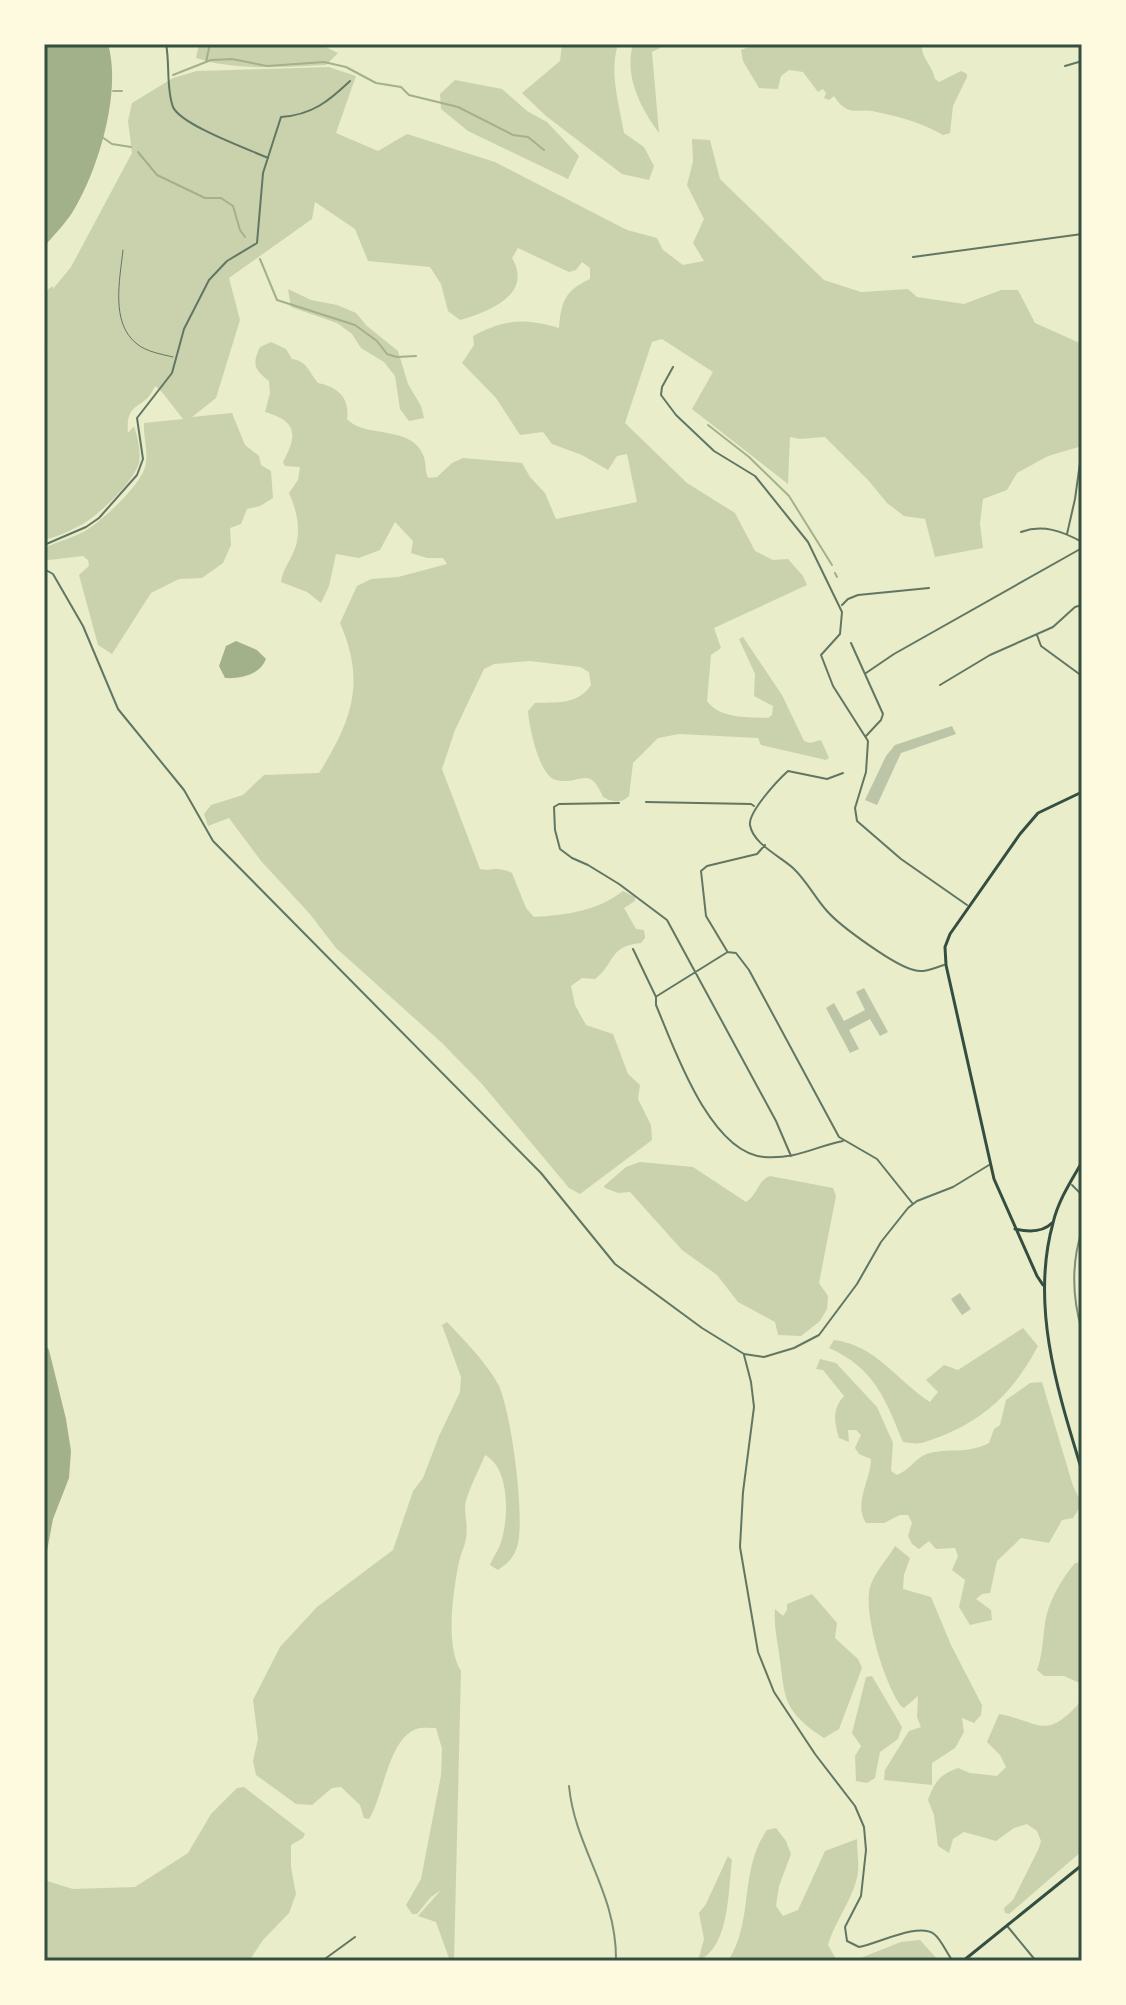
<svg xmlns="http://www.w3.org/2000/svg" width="1126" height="2005" font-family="'DejaVu Sans',sans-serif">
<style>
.green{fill:#cad2ad}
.water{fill:#a3b18a}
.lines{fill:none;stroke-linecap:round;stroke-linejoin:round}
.stream{stroke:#a3b18a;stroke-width:2}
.building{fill:#bcc5a7}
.service{stroke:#617663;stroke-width:1}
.minor{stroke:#617663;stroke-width:2}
.secondary{stroke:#344e41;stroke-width:3}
.primary{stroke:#344e41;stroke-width:3}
.rail{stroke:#7c8e77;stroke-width:2}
.neatline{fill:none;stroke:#344e41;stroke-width:3}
</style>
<rect width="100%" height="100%" fill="#e9edc9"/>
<path class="green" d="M199 44H320L338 53 326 65C284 67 236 71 196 58Z
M562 44H618C609 72 619 104 624 133L644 147 654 166 649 180 622 174 546 116 522 93 560 61Z
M633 44H668L652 52 659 133C640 107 624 76 633 44Z
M757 44H922C920 57 933 66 935 79L939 82 961 71 967 74V77L953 106 950 133 943 135C921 122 896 116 872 111 863 109 856 113 847 109 841 106 838 102 834 96L829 100 824 98 826 93 823 89 818 92 803 72 789 70 781 76 778 89 759 88 743 61 741 50Z
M329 67 356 76 336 133 378 151 407 134 495 162 627 230 657 238 663 250 683 265 704 261 693 243 704 219 687 185 693 161 692 139 710 140 720 179 824 280 861 292 908 289 917 297 964 304 1001 290H1018L1035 323 1082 344V446L1048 456 1017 473 1007 490 983 499 980 523 983 548 935 557 925 519 904 516 887 503 868 480 825 437 800 439 790 437 788 484 692 409 713 372 662 339 652 342 625 423 687 483 735 513 755 551 773 560 788 559 803 576 807 585 714 628 721 648 711 655 707 701C720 719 748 717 768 718L772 715 773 706 754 696 755 674 739 639 743 637 782 695 804 741 810 743 821 740 829 758 826 760 761 745 758 738 679 734 658 738 633 763 629 796C621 804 612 802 603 797 589 763 580 786 556 780 539 776 529 726 528 711L535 703C557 702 578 705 591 685L589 672 580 667 530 661 494 664 484 669 455 730 442 769 480 869C490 872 495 865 512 873L526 908 534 917C567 915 597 911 623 891L635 897V901L624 908 636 929 644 930 645 938 641 943C608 946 616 963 595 979L582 978 571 986 575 1005 586 1025 613 1034 628 1074 640 1085 638 1099 651 1125 652 1140 580 1194 569 1188 482 1084 442 1043 336 948 309 913 261 861 229 818 208 826 204 814 211 805 243 795 264 775 319 773C352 721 366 682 340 623L357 586 371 579 398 577 447 564 443 558H427L411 553 413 541 395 522 380 550 359 558 336 554 329 586 321 603 307 592 281 582C283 569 289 563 294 551 302 532 297 511 289 493L298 480 300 467 285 466 283 462C298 435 297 421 265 412L270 393 269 381C254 369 252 364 260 347L271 342 286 349 292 359C307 361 309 372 318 383 338 387 350 398 347 419 365 439 413 424 424 457 426 463 425 470 427 476L429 478 437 477 452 463 463 458 522 463 530 477 545 493 556 519 637 502 627 454 617 456 608 470 582 455 552 444 543 432 520 435 496 398 462 363 474 345 473 336C504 319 525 318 559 328 561 302 565 290 590 279V268L582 262 576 270 569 272 518 248 512 258C534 295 487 312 460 320L448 311 441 284 430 267 368 261 355 229 315 202 312 219 229 278 240 320 216 398 192 417 232 413 245 445 259 456 261 465 271 471 273 498 260 506 247 509 241 524 230 528 231 545 223 563 202 578 179 579 151 593 112 654 98 645 79 575 89 566 88 560 83 556 49 560 44 558V548C57 542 72 538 85 531 102 521 140 486 145 467 149 453 143 437 144 423L183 419 162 392 155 386C145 411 125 399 128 433L134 426C138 438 141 451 139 463 134 482 96 518 79 526 68 532 56 537 44 540V350H48L44 344V292L53 286V289L71 267 132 153 128 121 132 103 173 78 197 71Z
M455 80 502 89 527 111 547 122 579 156 568 179 468 131 441 109 440 94Z
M288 289 311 300 337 305 356 313 367 326 398 351 408 384 421 406 424 418 409 421 400 409 395 376 384 362 361 348 352 334 337 323 291 307Z
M640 1162 693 1167 746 1202C757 1196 758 1180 770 1176L833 1188 836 1196 819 1283 828 1296 827 1309 820 1321 801 1336 778 1335 775 1322 738 1302 717 1275 682 1250 630 1192 618 1193 605 1188 604 1186 626 1167Z
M447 1322C465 1341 485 1361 498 1384 511 1409 526 1521 517 1547 513 1559 508 1563 498 1570L490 1565C493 1557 499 1550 501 1542 509 1518 510 1468 485 1455 480 1468 466 1494 465 1507 465 1517 468 1527 466 1538 465 1546 461 1553 459 1562 453 1591 445 1646 461 1671L454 1961H450L436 1922 418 1916 441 1890 431 1897 417 1914H412L406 1905 421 1879 441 1775 442 1749 436 1728C431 1728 421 1727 416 1729 388 1740 384 1795 369 1819L364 1818 360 1805 341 1787 332 1788 312 1805 296 1804 256 1775 253 1761 258 1739 253 1700 280 1647 317 1607 393 1550 413 1491 423 1478 439 1436 460 1392 461 1377 442 1325Z
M1023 1328 1038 1346C1014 1391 986 1419 939 1437 922 1443 921 1445 903 1442 885 1398 874 1368 829 1348L834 1340C876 1345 896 1380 930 1402L938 1392 926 1380 944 1365 958 1370Z
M820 1359 836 1363 877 1407 893 1443 891 1471 897 1475C910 1470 915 1458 927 1454 947 1447 966 1455 989 1443L994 1429 1000 1425 1006 1400 1030 1383 1042 1382 1073 1486 1082 1504 1073 1518 1062 1520 1049 1543 1021 1538 997 1561 990 1593 982 1594 976 1599 991 1610 992 1620 970 1625 959 1607 965 1580 952 1570 958 1556 955 1548 936 1549 929 1541 919 1549 912 1544 908 1536 912 1523 908 1515H900L884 1523H866C853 1504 871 1479 871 1459L859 1454 855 1448 861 1435 856 1430H848L849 1442 839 1438C834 1422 832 1409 844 1396L823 1370 816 1369Z
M895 1546 910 1558 904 1575 903 1589 931 1597 951 1645 982 1705 981 1715 974 1723 962 1718 964 1732 955 1748 932 1763V1785L884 1780 885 1770 909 1731 921 1727 917 1717 918 1696 904 1708 901 1706C885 1686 861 1609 871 1584 876 1571 888 1558 895 1546Z
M1082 1562V1684L1064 1676H1044L1037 1670C1045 1649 1042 1625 1049 1607 1055 1591 1064 1576 1075 1563Z
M812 1594 837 1623 835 1638 858 1659 862 1668 839 1729 824 1738C778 1708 786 1694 778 1647 776 1633 774 1623 775 1609L783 1616 787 1610V1604Z
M872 1676 902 1727 898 1739 880 1752 875 1778 867 1783 856 1781 855 1756 861 1746 852 1733 866 1677Z
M1082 1700V1851L1009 1914 1005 1913 1004 1908 1013 1900 1039 1848 1041 1841 1037 1831 1027 1824 1014 1828 996 1841 964 1832 953 1839 949 1853 938 1846 934 1815 928 1800C934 1783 940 1774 958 1768L970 1773 997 1776 1006 1767 1000 1755 987 1742 999 1714C1042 1722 1045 1742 1082 1700Z
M244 1787 305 1834 303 1838 291 1845V1867L296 1894 289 1913 263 1940 249 1961H44V1880L73 1889 135 1887 188 1853 211 1814 237 1788Z
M776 1828 786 1841 791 1854 779 1886 776 1906 783 1916 798 1910 825 1851 857 1839C857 1850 859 1862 858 1872 855 1896 835 1921 828 1945L836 1959 844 1961H728C754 1922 739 1869 767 1830Z
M728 1856 732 1860C728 1891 730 1947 698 1961L704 1939 699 1913 706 1904Z
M920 1940 939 1961H853L901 1942Z"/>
<path class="water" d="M44 44H108C122 92 98 171 72 213 64 225 53 236 44 247Z
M236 641 257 650 266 659C260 675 240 679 225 678L219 666 226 646Z
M44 1342 49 1350 66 1419 71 1451 69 1478 53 1519 44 1567Z"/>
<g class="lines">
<path class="stream" d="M206 62 210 44
M173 75 211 60 232 59 267 66 324 62 346 67 376 83 401 87 409 95 458 107 513 135 528 137 544 150
M113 91H122
M102 137 112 144 131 147
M138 152 157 175 205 198H221L233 206 240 230 245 237
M260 259 277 300 355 325 377 341 387 354 397 357 416 356
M708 425 749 457 789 496 832 565
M835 573 837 577"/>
</g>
<path class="building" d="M952 726 956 734 901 753 877 805 865 800 886 756 895 745Z
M864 988 888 1032 880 1036 870 1019 849 1030 859 1049 850 1053 826 1008 834 1003 844 1021 865 1010 856 992Z
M960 1293 971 1309 962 1315 951 1299Z"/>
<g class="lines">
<path class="service" d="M123 250C120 279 110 323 137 344 147 352 161 354 173 357"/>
<path class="minor" d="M166 44C170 64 166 88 173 107 181 125 248 149 268 158
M1065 66 1082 61
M913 257 1082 234
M673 367 662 387 661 395 676 415 714 451 755 476 808 542 842 612 840 634 821 655 833 686 868 741 866 772 855 808 857 821 901 859 967 905
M1021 532C1043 524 1062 531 1082 542
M1067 534 1075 499 1080 463
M44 545 86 527 99 518 137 475 143 459 137 418 172 373 184 329 209 280 227 261 257 243 263 173 281 117C312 115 329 101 350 81
M44 569 53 574 83 626 118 709 184 790 213 841 541 1173 615 1264 702 1328 744 1354 764 1357 794 1348 819 1335 857 1284 881 1242 908 1208 917 1201 953 1187 989 1165
M842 605 848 599 858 595 929 588
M1037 635 1041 646 1082 676
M851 643 883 714 881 720 866 736
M866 673 894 654 1082 548
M940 685 990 655 1053 627 1075 607 1082 605
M843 773 827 779 788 771C778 780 748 812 750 825 753 844 780 856 793 868 807 881 815 898 827 911 840 926 895 966 914 970 924 973 934 968 944 965
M646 802 751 804 754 806
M619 803 559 804 554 807 555 830 560 849 572 858 588 865 619 884 667 920 776 1121 791 1156
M633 949 656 997V1005C674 1048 710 1153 764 1157 799 1159 813 1147 843 1141
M727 951 706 916 701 871 707 866 757 854 765 845
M727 952 736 953 749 970 839 1137 877 1159 913 1204
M657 996 726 953
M1072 1185 1082 1195
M744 1355 751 1382 754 1407 743 1492 740 1547 758 1652 774 1692 815 1754 855 1806 864 1827 866 1850 861 1896 845 1927 847 1941 859 1947C877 1944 919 1922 934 1934 942 1940 946 1953 953 1961
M1008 1927 1036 1961
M322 1961 355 1937"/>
<path class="secondary" d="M1015 1229C1028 1232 1042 1233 1052 1223
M1043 1285 1037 1276 994 1179 946 965 945 947 950 934 1020 834 1038 813 1082 792"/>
<path class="primary" d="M1082 1162C1071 1181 1058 1201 1053 1223 1030 1306 1058 1392 1082 1471
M963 1961 1082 1865"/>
<path class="rail" d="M1082 1230C1071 1264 1072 1297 1082 1331
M569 1786C575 1849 617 1892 616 1961"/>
</g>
<rect width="1126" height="2005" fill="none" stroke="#fefae0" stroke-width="92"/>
<rect x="46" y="46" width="1034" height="1913" class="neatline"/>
</svg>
